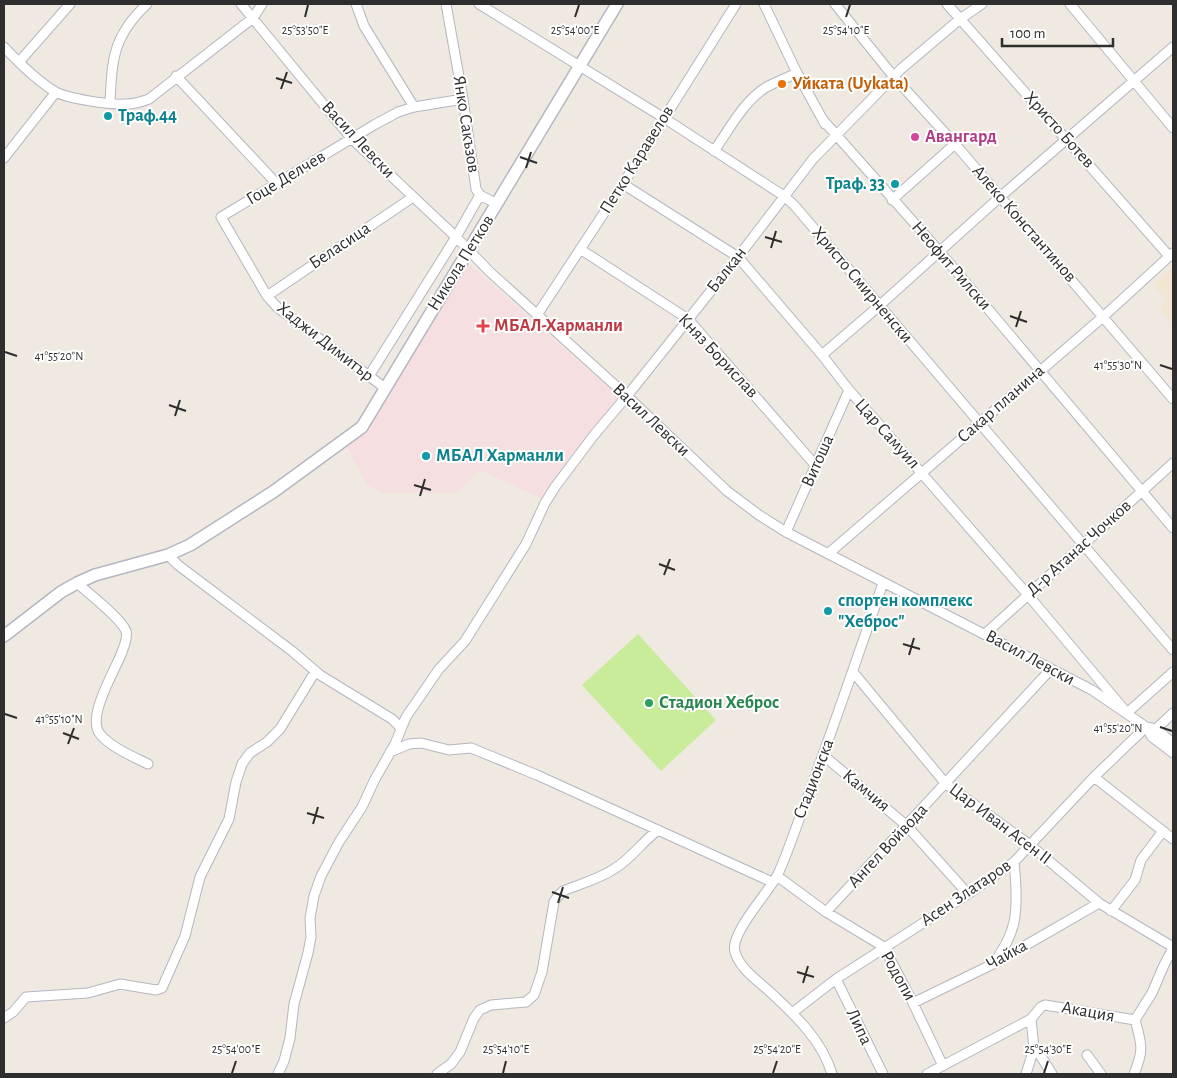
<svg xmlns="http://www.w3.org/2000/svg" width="1177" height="1078" font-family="'Alegreya Sans',sans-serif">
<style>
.education{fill:#f0e6d1}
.medical{fill:#f5dfe0}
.pitch{fill:#c9ec9a}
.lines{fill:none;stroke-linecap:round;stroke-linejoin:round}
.minor-casing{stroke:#b4b7c1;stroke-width:11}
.tertiary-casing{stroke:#b4b7c1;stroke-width:14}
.minor{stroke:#fff;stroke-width:9}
.tertiary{stroke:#fff;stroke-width:11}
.ticks{fill:none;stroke:#2e2e2e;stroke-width:2}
.food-dot{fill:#e8710a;stroke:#fff;stroke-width:2}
.culture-dot{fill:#0f9aa8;stroke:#fff;stroke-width:2}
.hotel-dot{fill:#d1479c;stroke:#fff;stroke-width:2}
.health-dot{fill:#e0444e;stroke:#fff;stroke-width:2}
.leisure-dot{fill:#2e9e5b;stroke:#fff;stroke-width:2}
.labels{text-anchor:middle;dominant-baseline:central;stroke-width:4;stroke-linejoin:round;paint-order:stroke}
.food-label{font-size:18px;font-weight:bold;fill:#c56008;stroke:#fff;text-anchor:start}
.culture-label{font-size:18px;font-weight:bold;fill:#0d838f;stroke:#fff;text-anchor:start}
.street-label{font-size:18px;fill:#2e2e2e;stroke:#fff}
.hotel-label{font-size:18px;font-weight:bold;fill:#b23c85;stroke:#fff;text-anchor:start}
.health-label{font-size:18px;font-weight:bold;fill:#be3a42;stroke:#fff;text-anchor:start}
.leisure-label{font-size:18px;font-weight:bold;fill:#27864d;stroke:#fff;text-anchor:start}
.ticks-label{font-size:12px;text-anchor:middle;fill:#2e2e2e;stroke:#fff;stroke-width:4;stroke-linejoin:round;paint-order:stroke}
</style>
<rect width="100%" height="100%" fill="#efe9e1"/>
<path class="education" d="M1173 267V325L1160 309 1166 301 1154 284Z"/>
<path class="medical" d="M466 262 620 397 556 479 543 499 480 470 458 493H383L367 485 346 445Z"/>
<path class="pitch" d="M638 634 716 720 661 771 582 685Z"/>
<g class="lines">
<g class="minor-casing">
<path id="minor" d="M241 4 352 139 456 237 490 272 627 396 727 491 759 515 786 532 1092 690 1139 722 1146 727 1152 737 1173 753
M356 4 364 26 414 107
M479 4 664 118 784 196 794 205 1173 650
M764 4 797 73 825 124
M835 4 894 77 955 144 1173 399
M947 4 1169 256
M1070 4 1173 128
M4 47C19 63 35 79 54 91 67 99 111 105 126 104 135 104 141 102 149 99L253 18 262 4
M19 62 70 4
M176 76 277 184
M110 103C112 59 113 36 147 4
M823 120 939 251 1173 528
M714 151C729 130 743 102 765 88 775 82 787 78 797 73
M4 158 56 92
M623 184 738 257 822 355 849 390 1028 595 1127 713 1173 672
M480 195 497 204
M892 200 955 144
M580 249 688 319 816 466
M267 296 413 197
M537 315 623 184 736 4
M822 355 879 306 1000 197 1173 47
M369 376 456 237 480 195 476 189 463 99 446 4
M385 388 277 307 267 296 221 217 374 125 398 112 414 107 463 99
M786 532 849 390
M829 553 1104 316 1173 253
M168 555 178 565 292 651 320 675 392 719 401 728
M77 583C88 593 121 618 126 631 128 638 124 646 122 652 115 671 86 717 100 734 110 747 134 757 148 764
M985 634 1173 463
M853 672 946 784 1030 845 1099 903 1173 947
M1146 727 1156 729 1173 743
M1156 729 1173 713
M390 752 409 744 421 743 449 750 471 748 537 775 772 882
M823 755 907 826 968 894
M1094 777 1173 839
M777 876 826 912 884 947 913 1003 943 1066
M1111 911 1135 880 1141 860 1163 831
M826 912 1051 669
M995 962C1003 949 1011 937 1014 922 1018 903 1016 881 1014 862
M836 979 883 1074
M913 1003 995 963 1099 903
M792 1013 836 979 968 894 1014 862 1094 777 1146 727
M4 1018 13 1012 26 997 88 993 120 984 156 990 162 988 185 936 200 877 229 819 236 782 242 764 250 753 267 742 280 729 315 672
M1034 1048 1042 1058 1052 1074
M1087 1055 1101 1074
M278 1074 284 1061 290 1038 294 1004 308 953 311 937 310 918 314 896 321 876 339 842 362 807 375 779 395 744 406 717 439 669 465 641 526 544 545 503 555 487 594 435 627 396 738 257 813 159 901 69 960 19 982 4
M437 1074 451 1064 460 1052 474 1018 480 1010 491 1005 526 1002 534 995 542 972 554 902 557 897 563 891C580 884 599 879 614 869 631 859 642 842 658 830
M832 1074C822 1040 795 1015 769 991 757 980 740 969 735 952 729 934 769 892 778 874 790 848 798 820 809 793 835 723 859 653 883 583
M927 1074 1031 1019 1041 1007 1045 1005 1135 1020
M1026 1074 1034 1048 1031 1019
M1134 1074C1144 1050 1142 1045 1135 1020L1152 993 1164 965 1173 948"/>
</g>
<g class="tertiary-casing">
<path id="tertiary" d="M4 636 61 592 77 583 95 575 168 555 190 545 273 492 362 427 617 4"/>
</g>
<use href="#minor" class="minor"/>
<use href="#tertiary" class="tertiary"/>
</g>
<path class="ticks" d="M305 17 308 5M575 17 579 5M846 17 850 5M276 78 292 83M281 89 287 72M520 157 537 163M526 168 531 152M765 237 782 242M771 248 776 231M1010 316 1027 322M1016 327 1021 311M5 352 17 356M1160 365 1172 369M169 405 186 411M175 416 180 400M414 485 431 490M420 496 425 479M659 564 675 570M664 575 670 559M903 644 920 649M909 655 914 638M5 714 17 718M1160 727 1172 731M63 733 79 739M68 744 74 728M307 813 324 818M313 824 318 807M552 892 569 898M558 903 563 887M797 972 814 977M803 983 808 966M232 1073 236 1061M503 1073 506 1061M773 1073 777 1061M1044 1073 1048 1061"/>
<circle class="food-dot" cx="782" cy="84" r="5"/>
<g class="culture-dot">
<circle cx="108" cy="116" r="5"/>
<circle cx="895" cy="184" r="5"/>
<circle cx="426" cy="456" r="5"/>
<circle cx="828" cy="611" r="5"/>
</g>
<circle class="hotel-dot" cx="915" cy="137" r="5"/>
<path class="health-dot" d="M480.5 318.5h5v5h5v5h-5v5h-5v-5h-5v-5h5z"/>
<circle class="leisure-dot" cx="649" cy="703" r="5"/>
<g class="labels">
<g class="food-label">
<text x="792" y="84">Уйката (Uykata)</text>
</g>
<g class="culture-label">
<text x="118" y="116">Траф.44</text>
<text x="885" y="184" text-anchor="end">Траф. 33</text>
<text x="436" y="456">МБАЛ Харманли</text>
<text x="838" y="601">спортен комплекс<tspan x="838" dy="21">"Хеброс"</tspan></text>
</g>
<g class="street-label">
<text transform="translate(466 124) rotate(81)">Янко Сакъзов</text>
<text transform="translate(1059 130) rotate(48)">Христо Ботев</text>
<text transform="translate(358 140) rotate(47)">Васил Левски</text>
<text transform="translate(637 160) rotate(-58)">Петко Каравелов</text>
<text transform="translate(286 178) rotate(-31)">Гоце Делчев</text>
<text transform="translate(1024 224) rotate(49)">Алеко Константинов</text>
<text transform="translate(340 246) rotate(-34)">Беласица</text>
<text transform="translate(461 263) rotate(-58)">Никола Петков</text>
<text transform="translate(951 266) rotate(49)">Неофит Рилски</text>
<text transform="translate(727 270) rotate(-52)">Балкан</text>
<text transform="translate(862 285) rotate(50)">Христо Смирненски</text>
<text transform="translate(325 342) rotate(38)">Хаджи Димитър</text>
<text transform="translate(718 356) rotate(47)">Княз Борислав</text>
<text transform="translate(1001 404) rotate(-41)">Сакар планина</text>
<text transform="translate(651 420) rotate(43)">Васил Левски</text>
<text transform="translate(887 434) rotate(48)">Цар Самуил</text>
<text transform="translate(818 461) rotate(-66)">Витоша</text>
<text transform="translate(1079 548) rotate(-42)">Д-р Атанас Чочков</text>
<text transform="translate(1030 658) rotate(28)">Васил Левски</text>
<text transform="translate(814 779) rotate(-69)">Стадионска</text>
<text transform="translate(866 791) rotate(40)">Камчия</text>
<text transform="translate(1000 824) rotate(37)">Цар Иван Асен II</text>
<text transform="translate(888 846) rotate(-47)">Ангел Войвода</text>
<text transform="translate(966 893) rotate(-34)">Асен Златаров</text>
<text transform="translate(1007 955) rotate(-29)">Чайка</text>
<text transform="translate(898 976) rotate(61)">Родопи</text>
<text transform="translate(1088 1012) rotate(10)">Акация</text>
<text transform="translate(859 1027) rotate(64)">Липа</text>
</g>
<g class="hotel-label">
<text x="925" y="137">Авангард</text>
</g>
<g class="health-label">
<text x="494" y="326">МБАЛ-Харманли</text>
</g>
<g class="leisure-label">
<text x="659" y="703">Стадион Хеброс</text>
</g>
</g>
<g class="ticks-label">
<text x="305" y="34">25°53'50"E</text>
<text x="575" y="34">25°54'00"E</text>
<text x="846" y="34">25°54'10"E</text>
<text x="59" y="360">41°55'20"N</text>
<text x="1118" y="369">41°55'30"N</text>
<text x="59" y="723">41°55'10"N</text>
<text x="1118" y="732">41°55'20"N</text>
<text x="777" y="1053">25°54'20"E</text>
<text x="236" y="1053">25°54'00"E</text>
<text x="506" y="1053">25°54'10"E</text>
<text x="1048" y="1053">25°54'30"E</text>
</g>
<rect width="1177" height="1078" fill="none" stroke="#2e2e2e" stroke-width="10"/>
<path d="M1002 38v8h111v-8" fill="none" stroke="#2e2e2e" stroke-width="2.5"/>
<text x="1010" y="38" font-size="15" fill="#2e2e2e" stroke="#ffffff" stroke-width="4" paint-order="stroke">100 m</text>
</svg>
